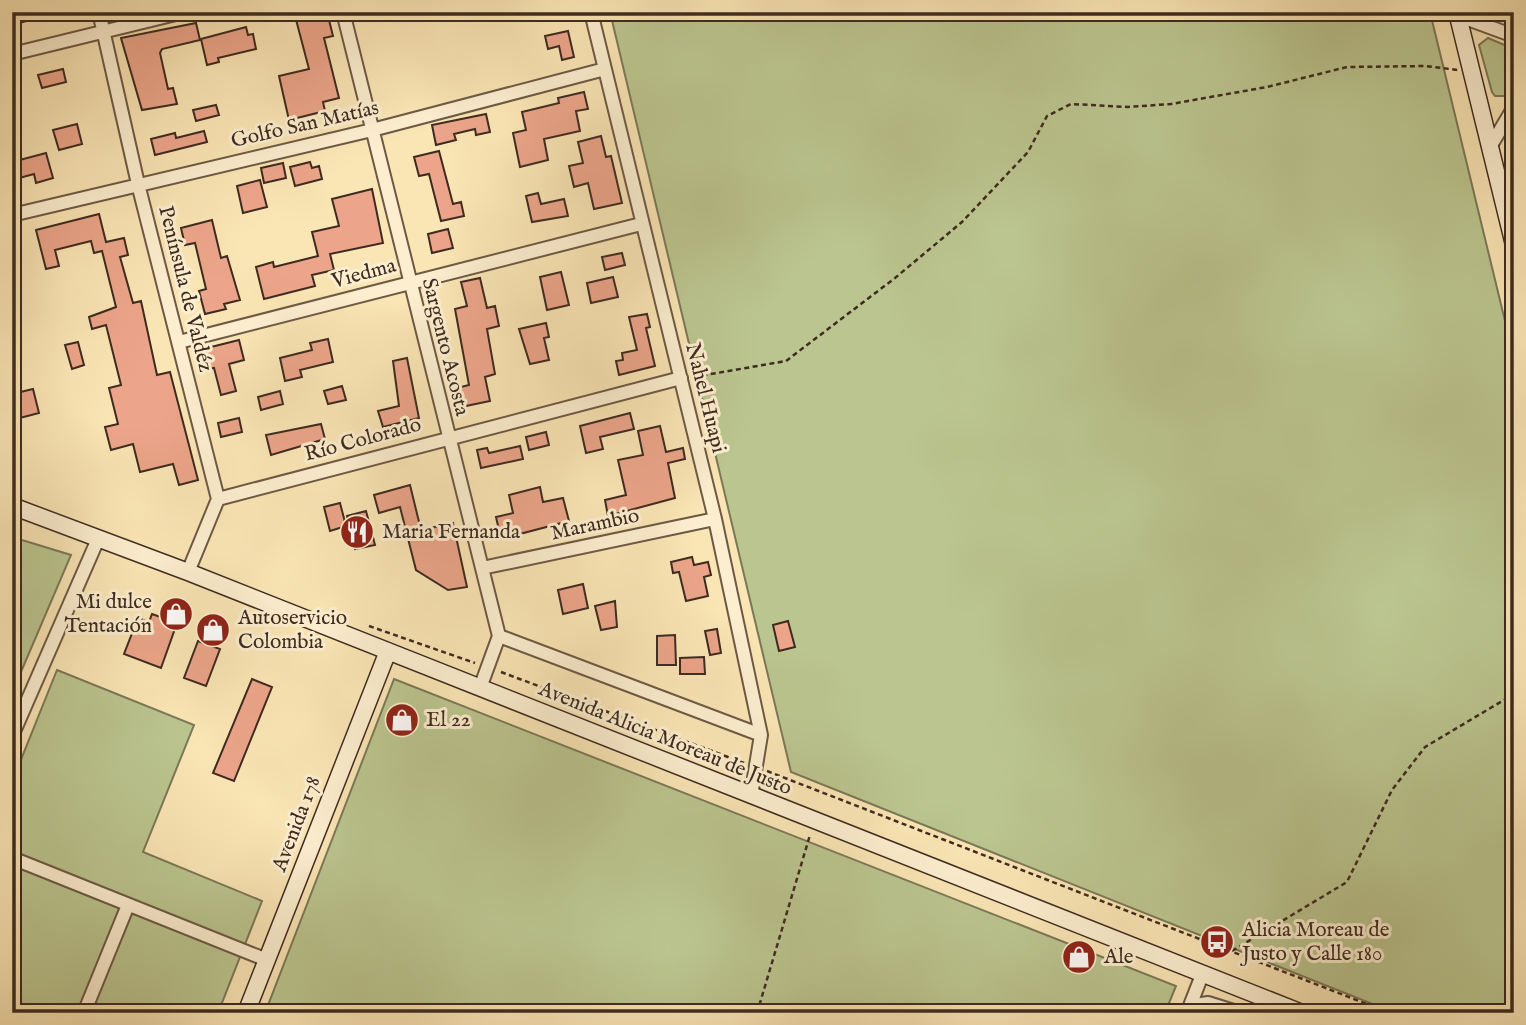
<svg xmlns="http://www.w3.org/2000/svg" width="1526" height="1025" font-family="'IM FELL English',serif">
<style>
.green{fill:#bbc58f;stroke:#7c7858;stroke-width:2}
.building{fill:#eca58a;stroke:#3e2b20;stroke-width:2}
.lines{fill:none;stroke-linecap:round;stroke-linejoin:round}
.street-casing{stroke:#6d5a45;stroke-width:16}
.secondary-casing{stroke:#3e2b20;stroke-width:19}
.path{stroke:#3e2b20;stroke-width:2.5;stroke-dasharray:5 3.5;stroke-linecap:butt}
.street{stroke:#fceecf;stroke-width:12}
.secondary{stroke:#fceecf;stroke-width:16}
.labels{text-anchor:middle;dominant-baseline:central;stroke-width:6;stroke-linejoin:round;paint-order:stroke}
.street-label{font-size:21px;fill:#3e2b20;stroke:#fceecf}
.poi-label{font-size:21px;fill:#3e2b20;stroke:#fceecf;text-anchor:start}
</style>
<rect width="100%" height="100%" fill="#fae5b5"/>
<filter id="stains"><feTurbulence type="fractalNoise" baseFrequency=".00286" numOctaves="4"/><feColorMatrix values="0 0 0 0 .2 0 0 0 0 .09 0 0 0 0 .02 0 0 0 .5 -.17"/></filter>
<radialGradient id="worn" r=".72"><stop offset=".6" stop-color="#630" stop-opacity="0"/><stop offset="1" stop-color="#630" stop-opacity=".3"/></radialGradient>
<path class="green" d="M610 12H1430L1514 358V1013H1395L791 772Z
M1488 38 1514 49V79L1505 96H1495L1492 92 1479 45Z
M12 537 71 555 12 693Z
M57 670 194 725 143 852 262 901 218 1013H12V782Z
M394 679 1176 986 1165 1013H265Z"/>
<path class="building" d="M12 12H44L45 16 12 25Z
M294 12H327L333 36 324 38 339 98 323 102 325 111 289 120 279 76 309 69Z
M196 23 200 40 162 49 160 53 168 89 173 88 177 104 142 110 121 38Z
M246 27 248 35 253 34 256 49 218 58 219 62 207 65 201 39Z
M568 31 574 57 562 60 559 46 548 49 545 36Z
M63 69 66 82 42 88 38 75Z
M584 92 588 109 576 111 580 131 544 139 548 160 520 167 513 133 526 130 522 112 559 103 558 98Z
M216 105 219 115 196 121 193 110Z
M486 114 490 132 476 135 475 129 454 134 456 140 436 145 432 125Z
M77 124 82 144 59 150 53 130Z
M204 131 207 142 155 155 151 139 175 133 176 138Z
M601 136 606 157 611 156 622 203 594 209 588 183 574 187 569 166 583 163 578 142Z
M439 151 453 204 461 202 464 216 441 221 429 174 419 176 414 157Z
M46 153 53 178 36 183 34 174 12 180V162Z
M310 162 312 168 319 166 322 179 295 186 290 167Z
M283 163 286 178 264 183 261 168Z
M260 180 267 207 243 213 237 186Z
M372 189 383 243 330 254 334 270 312 275 315 286 264 299 256 267 273 262 274 267 318 256 312 232 339 226 332 199Z
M538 193 541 204 564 199 568 216 532 222 526 196Z
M99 214 106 242 124 238 128 255 120 257 133 303 141 301 157 375 170 372 198 480 179 485 173 464 140 472 133 444 111 450 105 427 118 424 109 388 121 385 106 325 92 329 89 317 116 307 102 251 94 253 91 241 55 250 59 266 46 269 36 230Z
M212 220 221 258 227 256 240 300 224 304 226 309 205 314 199 291 206 289 195 243 185 245 181 228Z
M448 229 453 248 432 253 428 234Z
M622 253 625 265 605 270 602 257Z
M561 272 569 305 547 310 540 277Z
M613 277 618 297 591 303 587 283Z
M480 278 487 308 495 306 499 326 487 329 495 374 485 377 490 401 461 407 457 388 469 385 455 309 467 306 461 282Z
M647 314 650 327 646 328 655 366 619 375 616 361 623 360 622 353 637 350 629 317Z
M546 323 549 337 544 338 549 360 530 364 519 329Z
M328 339 333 362 300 370 302 377 285 381 280 358 312 350 310 343Z
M239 340 244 360 229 364 236 391 221 395 214 368 208 369 203 349Z
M78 342 84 365 72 369 65 345Z
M407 358 419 418 383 427 378 411 399 406 393 361Z
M342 386 346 400 328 404 324 391Z
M33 389 39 413 16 419 12 394Z
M280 391 283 404 261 410 258 397Z
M630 413 634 429 600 437 603 449 586 453 580 426Z
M239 418 242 432 221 437 218 423Z
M321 424 325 439 271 455 266 435Z
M660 426 666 452 683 448 685 459 668 463 675 498 608 516 605 500 626 495 618 460 643 455 638 431Z
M546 432 549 445 529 450 526 437Z
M520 446 523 459 481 468 477 450 487 448 489 453Z
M410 485 421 530 453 523 467 587 448 590 416 570 400 507 379 513 374 495Z
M540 487 543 502 563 498 569 521 501 539 496 517 513 513 509 495Z
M340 503 346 526 330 531 324 507Z
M366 511 375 545 355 549 347 516Z
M692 557 694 565 708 562 711 575 704 577 708 596 686 601 679 572 673 573 671 562Z
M583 584 588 608 563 614 558 590Z
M615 601 617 627 601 630 595 606Z
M152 614 177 623 161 668 124 654 138 618 149 622Z
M788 621 795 647 779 651 773 625Z
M717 629 721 653 710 655 705 631Z
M675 635 676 665H657V636Z
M198 641 220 649 206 686 184 678Z
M704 657 705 674H680V658Z
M252 679 272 687 234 781 213 773Z"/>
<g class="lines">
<g class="street-casing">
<path id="street" d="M99 12 138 184 218 499 188 572
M343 12 499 636 480 688
M591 12 715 519 761 735 751 796
M1457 15 1514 36
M12 54 184 12
M1490 147 1514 107
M12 215 372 130 605 69
M179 342 641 224
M218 499 681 378
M482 568 715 519
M499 636 761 735
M12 736 98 539
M12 858 267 960
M1190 1006 1208 1003 1240 1013
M1188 1011 1202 975
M84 1013 128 905"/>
</g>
<g class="secondary-casing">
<path id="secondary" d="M1457 12 1514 245
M12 506 188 572 1302 1013
M246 1013 388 651"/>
</g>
<path class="path" d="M694 377 786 361 895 278 962 222 1028 152 1047 116 1071 104 1128 107 1171 104 1267 87 1347 67 1425 66 1458 70
M369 626 475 663
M501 672 744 763
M767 771 1390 1013
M1232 951 1347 882 1392 790 1425 747 1514 694
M757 1013 810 835"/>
<use href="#street" class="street"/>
<use href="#secondary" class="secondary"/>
</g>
<defs>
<g id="restaurant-disc" transform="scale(1.75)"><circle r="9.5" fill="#8f2418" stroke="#fceecf"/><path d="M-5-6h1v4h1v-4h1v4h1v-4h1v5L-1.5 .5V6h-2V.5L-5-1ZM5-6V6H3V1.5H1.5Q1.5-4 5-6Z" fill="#fff"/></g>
<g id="shop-disc" transform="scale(1.75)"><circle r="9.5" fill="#8f2418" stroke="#fceecf"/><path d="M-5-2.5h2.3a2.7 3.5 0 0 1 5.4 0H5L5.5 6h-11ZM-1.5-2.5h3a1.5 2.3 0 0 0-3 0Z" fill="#fff"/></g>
<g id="bus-disc" transform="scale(1.75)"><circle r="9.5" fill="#8f2418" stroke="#fceecf"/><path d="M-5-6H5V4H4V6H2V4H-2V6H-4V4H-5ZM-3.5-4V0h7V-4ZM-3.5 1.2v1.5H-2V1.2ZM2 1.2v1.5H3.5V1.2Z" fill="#fff"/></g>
</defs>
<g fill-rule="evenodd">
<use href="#restaurant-disc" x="357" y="532"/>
<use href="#shop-disc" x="176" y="614"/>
<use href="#shop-disc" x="213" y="630"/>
<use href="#shop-disc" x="402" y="720"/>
<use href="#bus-disc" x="1217" y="942"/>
<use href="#shop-disc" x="1079" y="957"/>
</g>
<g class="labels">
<g class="street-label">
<text transform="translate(305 125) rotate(-13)">Golfo San Matías</text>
<text transform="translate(364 274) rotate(-15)">Viedma</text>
<text transform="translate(185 289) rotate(76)">Península de Valdéz</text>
<text transform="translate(445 347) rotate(76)">Sargento Acosta</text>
<text transform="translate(705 398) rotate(76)">Nahel Huapi</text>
<text transform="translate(363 440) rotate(-15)">Río Colorado</text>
<text transform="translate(595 525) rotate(-12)">Marambio</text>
<text transform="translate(665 739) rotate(22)">Avenida Alicia Moreau de Justo</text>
<text transform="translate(297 824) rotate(-69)">Avenida 178</text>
</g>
<g class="poi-label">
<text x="382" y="532">Maria Fernanda</text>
<text x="152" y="602" text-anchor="end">Mi dulce<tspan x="152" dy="24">Tentación</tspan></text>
<text x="238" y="618">Autoservicio<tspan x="238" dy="24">Colombia</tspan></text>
<text x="426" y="720">El 22</text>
<text x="1242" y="930">Alicia Moreau de<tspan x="1242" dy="24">Justo y Calle 180</tspan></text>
<text x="1104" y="957">Ale</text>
</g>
</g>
<rect width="1526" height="1025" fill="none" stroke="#fae5b5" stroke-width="42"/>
<rect x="14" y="14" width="1498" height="997" fill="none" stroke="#3e2b20" stroke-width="3.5"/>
<rect x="21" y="21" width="1484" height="983" fill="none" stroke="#3e2b20" stroke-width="2"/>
<rect width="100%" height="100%" filter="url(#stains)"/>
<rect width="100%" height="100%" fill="url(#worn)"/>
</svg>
